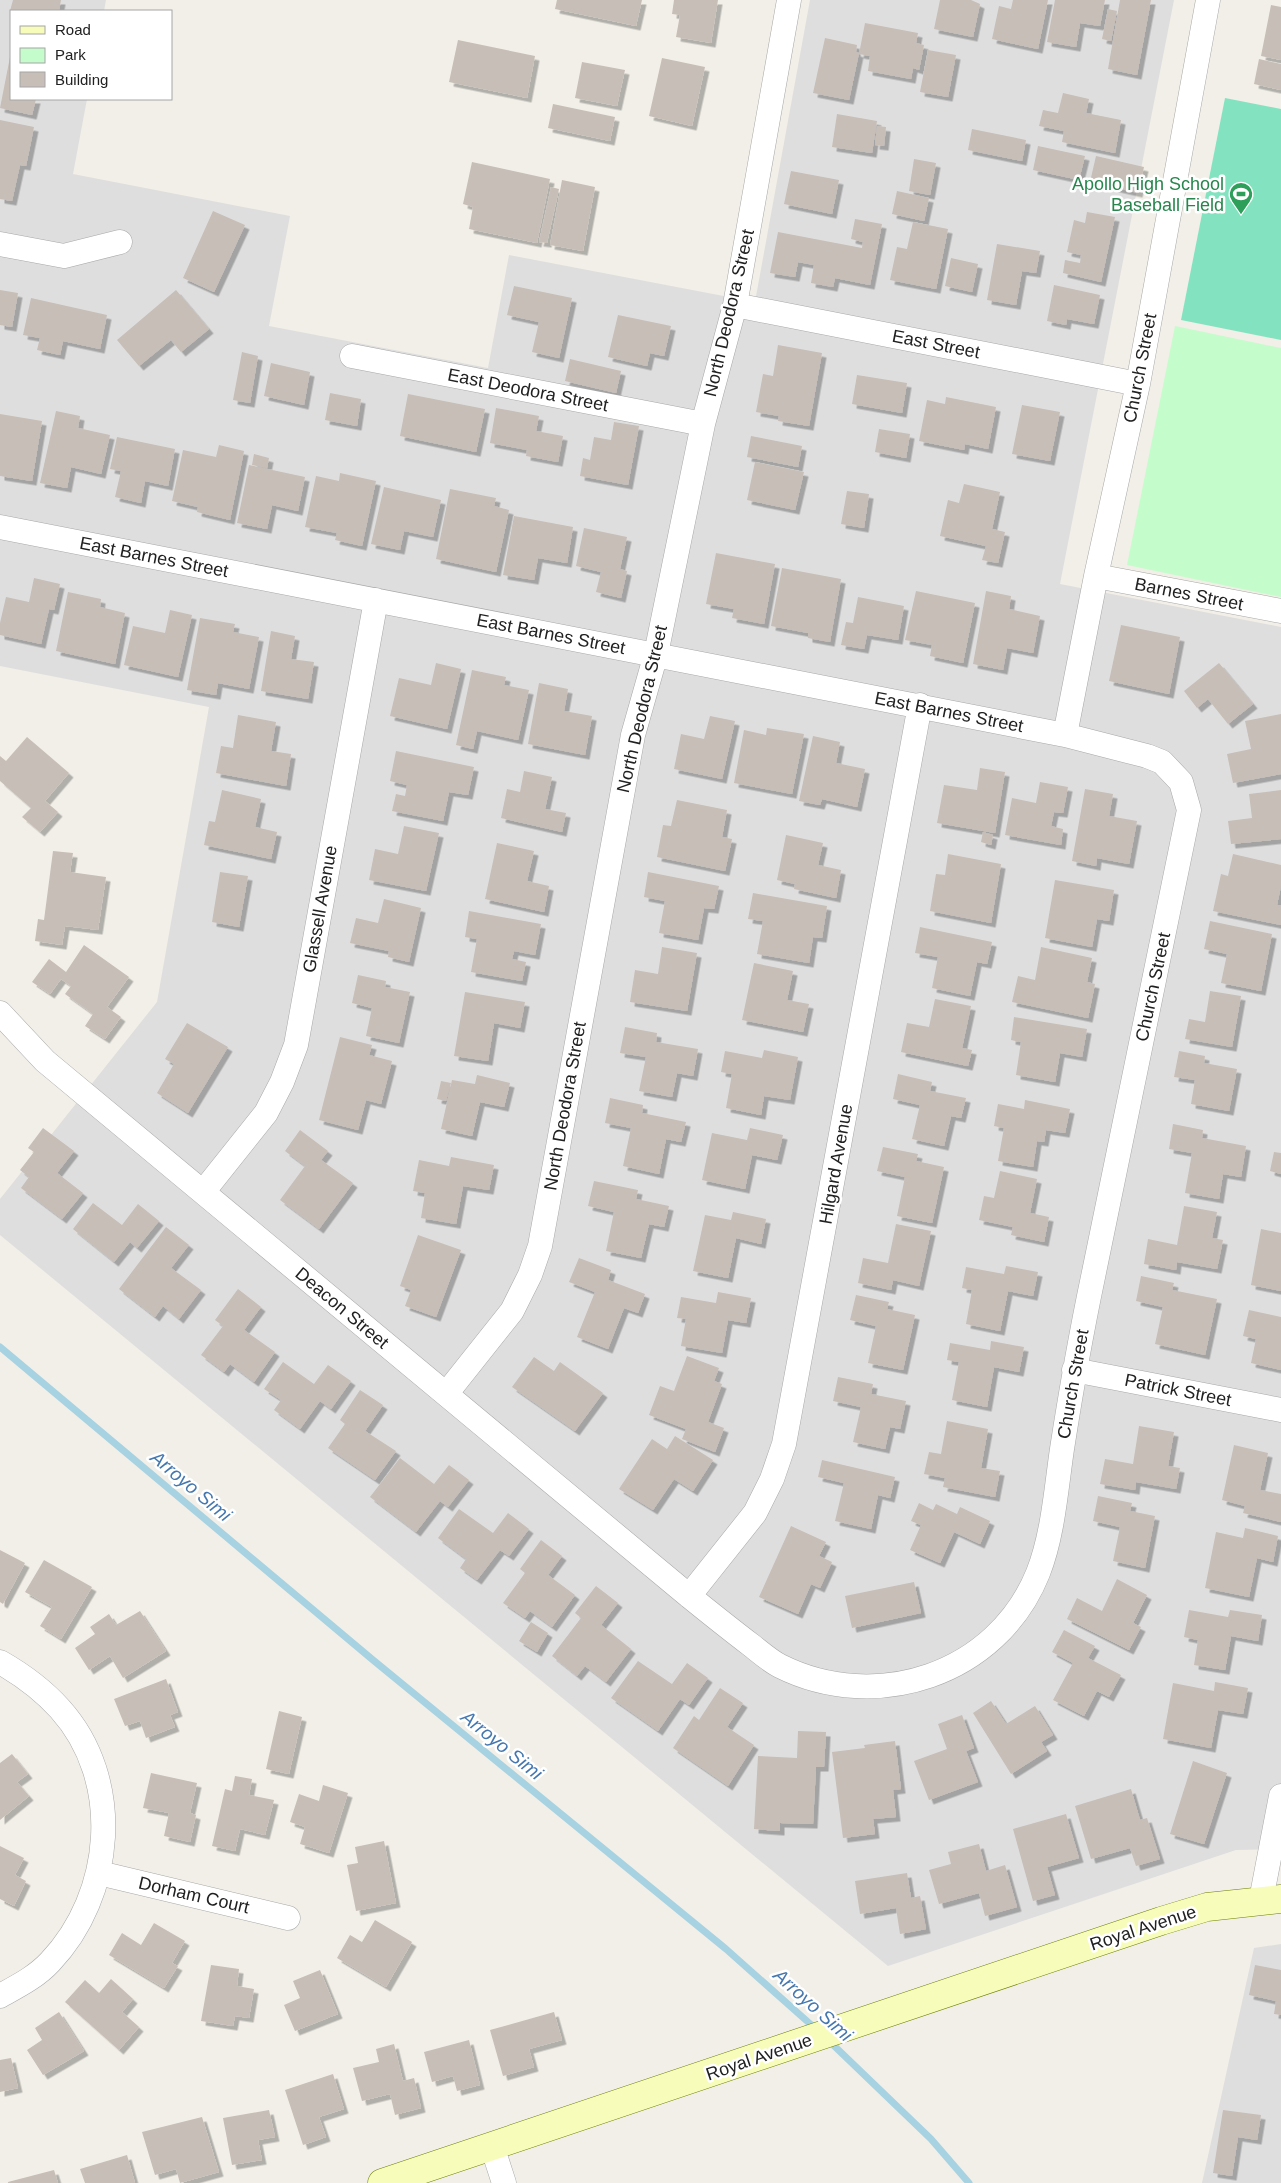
<svg xmlns="http://www.w3.org/2000/svg" width="1281" height="2183" font-family="Arial,sans-serif">
<style>
.residential{fill:#dfdede}
.park{fill:#c5fccb}
.pitch{fill:#83e3c1}
.lines{fill:none;stroke-linecap:round;stroke-linejoin:round}
.stream{stroke:#a7d2e1;stroke-width:7}
.building{fill:#c7beb7;filter:url(#shadow)}
.minor-casing{stroke:#a8a8a8;stroke-width:25}
.secondary-casing{stroke:#6f8100;stroke-width:29}
.minor{stroke:#fff;stroke-width:24}
.secondary{stroke:#f7fcbb;stroke-width:28}
.labels{text-anchor:middle;dominant-baseline:central;stroke-width:5;stroke-linejoin:round;paint-order:stroke}
.leisure-label{font-size:18px;fill:#27864d;stroke:#fff;text-anchor:end}
.street-label{font-size:18px;fill:#212121;stroke:#fff}
.water-label{font-size:19px;font-style:italic;fill:#4577af;stroke:#fff}
</style>
<defs>
<filter id="shadow"><feDropShadow dx="4.5" dy="4.5" stdDeviation="0" flood-color="#0004"/></filter>
</defs>
<rect width="100%" height="100%" fill="#f2efe8"/>
<path class="residential" d="M0 0H106L104 11H11V99H87L73 174 290 216 269 326 488 368 509 255 755 302 810 0H1174L1060 584 1281 627V1849L1236 1850 888 1966 0 1235V1199L157 1002 209 707 0 666Z
M1281 1944V2183H1202L1254 1948Z"/>
<path class="park" d="M1175 326 1281 348V597L1127 565Z"/>
<path class="pitch" d="M1225 98 1281 109V340L1181 320Z"/>
<g class="lines">
<path class="stream" d="M0 1347 373 1660 726 1949 817 2030
M827 2039 931 2139 969 2183"/>
</g>
<path class="building" d="M13 0H61L59 11H10Z
M557 0H642L636 26 555 9Z
M674 0H718L711 43 676 37 680 15 672 14Z
M940 0H971L980 4 973 37 934 29Z
M1013 0H1048L1038 49 992 39 999 6 1011 9Z
M1055 0H1105L1100 26 1080 23 1076 47 1047 42Z
M1120 0H1151L1137 75 1108 69Z
M1271 5 1281 7V60L1261 56Z
M1108 9 1117 11 1111 41 1102 39Z
M865 23 918 33 916 43 924 45 919 70 913 68 911 79 868 71 870 56 859 54Z
M825 38 857 45 856 52 859 53 849 100 813 93Z
M458 40 535 56 527 98 449 82Z
M928 50 956 55 948 97 920 92Z
M11 52V99H36L32 115 0 108Z
M662 58 705 67 692 126 649 116Z
M1259 59 1281 64V90L1254 84Z
M582 62 625 70 617 106 575 98Z
M1063 93 1089 99 1086 113 1121 120 1115 153 1062 142 1064 131 1039 126 1043 110 1058 113Z
M553 104 615 117 610 141 548 128Z
M837 114 877 121 872 153 832 147Z
M0 120 34 127 26 166 20 165 12 201 0 199Z
M877 126 886 127 884 146 875 145Z
M972 129 1026 140 1022 161 968 150Z
M1038 146 1085 156 1079 180 1033 170Z
M1096 156 1144 167 1138 193 1090 182Z
M914 159 936 163 930 195 909 191Z
M472 162 550 179 537 243 469 229 473 207 463 204Z
M791 171 839 180 832 214 784 204Z
M562 180 595 187 583 251 550 245Z
M551 187 559 189 547 243 539 242Z
M897 191 929 198 924 221 892 214Z
M213 211 245 225 214 292 183 278Z
M1087 212 1115 217 1101 282 1063 273 1065 260 1080 263 1081 255 1067 252 1074 220 1085 223Z
M855 219 882 224 870 285 835 278 833 287 811 283 814 265 798 262 795 277 770 273 778 232 862 248 863 242 851 239Z
M913 222 948 229 936 289 890 280 897 247 907 249Z
M997 244 1040 251 1036 273 1022 271 1016 305 987 300Z
M951 258 978 264 972 292 945 286Z
M1054 285 1100 295 1094 324 1067 319 1066 325 1047 321Z
M514 286 572 298 559 358 532 352 539 322 507 315Z
M0 290 18 293 12 327 0 325Z
M176 290 209 329 181 352 171 340 139 366 117 340Z
M31 298 107 315 100 349 63 341 60 355 37 350 40 338 23 335Z
M618 315 671 326 664 356 650 353 647 366 608 357Z
M778 345 822 353 809 426 778 421 779 416 756 412 763 374 773 376Z
M242 352 258 356 250 403 233 400Z
M570 359 621 371 616 393 565 381Z
M271 363 310 372 304 405 264 396Z
M857 375 907 383 902 413 852 404Z
M330 393 361 399 357 426 325 420Z
M408 394 485 409 476 452 400 436Z
M946 397 996 407 988 449 965 444 964 450 919 441 927 400 945 404Z
M1022 405 1060 412 1050 461 1012 454Z
M496 408 539 416 536 431 563 436 558 462 526 456 527 450 490 443Z
M56 411 80 416 78 428 110 435 101 474 71 467 67 488 40 483Z
M0 414 42 421 32 481 0 476Z
M614 422 639 426 628 485 580 476 583 458 590 460 594 437 611 440Z
M879 429 910 434 906 458 875 452Z
M751 436 802 446 798 467 747 457Z
M117 437 175 449 168 486 145 481 141 503 115 497 121 471 110 469Z
M219 445 244 451 230 520 197 512 198 507 172 501 183 450 216 457Z
M254 454 269 458 267 468 252 465Z
M755 462 804 472 795 510 747 500Z
M249 465 305 477 298 511 272 505 267 529 237 523Z
M340 473 376 481 362 546 335 540 337 533 305 527 316 476 339 481Z
M964 484 1000 492 992 529 1005 532 998 563 982 560 986 546 940 536 948 500 959 503Z
M384 487 441 500 433 537 404 531 400 550 371 544Z
M450 489 496 498 494 506 509 510 496 572 436 559Z
M847 491 869 494 864 528 841 524Z
M514 516 573 527 567 563 538 558 534 580 503 575Z
M584 528 627 537 620 569 627 571 621 598 596 592 601 572 576 566Z
M716 553 775 564 764 624 732 618 734 609 706 604Z
M782 568 841 579 830 642 808 638V633L771 626Z
M34 578 60 584 54 610 49 609 41 644 0 635V623L6 597 29 602Z
M916 591 975 603 963 663 930 656 932 645 905 640Z
M986 591 1011 596 1009 609 1040 616 1033 653 1007 648 1003 670 973 664Z
M68 592 101 599 100 607 125 613 115 664 56 651Z
M858 597 904 606 898 640 867 635 864 649 841 645 846 622 853 623Z
M170 610 192 615 178 677 124 665 133 626 165 633Z
M200 618 235 624 233 632 259 637 249 689 218 683 216 695 187 690Z
M1121 625 1180 637 1169 694 1109 681Z
M271 631 295 636 291 659 314 662 308 699 261 691Z
M436 663 461 669 447 729 390 716 399 678 431 685Z
M1219 663 1253 704 1228 724 1208 699 1197 708 1184 691Z
M472 670 506 677 504 685 529 690 518 740 477 731 473 749 456 745Z
M539 683 568 689 564 711 592 716 585 755 528 744Z
M1281 714V774L1233 783 1227 754 1251 749 1245 721Z
M238 715 276 722 271 751 291 754 286 786 216 773 221 746 233 748Z
M710 716 735 721 722 779 674 769 681 734 704 739Z
M767 728 804 734 792 794 734 783 744 730 766 735Z
M813 736 840 742 836 763 865 769 857 807 822 799 820 805 799 801Z
M27 737 69 773 45 801 58 812 40 832 22 817 31 808 0 781V756L6 761Z
M396 751 474 767 468 795 449 792 443 821 392 811 396 794 405 796 407 785 390 781Z
M980 768 1005 772 995 833 937 823 944 785 977 790Z
M524 771 552 777 545 809 566 813 562 832 501 818 507 789 520 792Z
M1040 782 1068 787 1063 813 1054 812 1051 826 1063 829 1061 845 1005 835 1012 798 1036 803Z
M1085 789 1113 794 1109 816 1137 821 1129 864 1097 858 1096 866 1072 861Z
M222 790 261 799 255 827 277 832 271 859 204 845 209 821 215 822Z
M1281 790V839L1231 844 1228 821 1252 818 1249 794Z
M677 800 727 810 722 837 732 839 725 871 657 857 663 825 671 826Z
M404 826 439 833 426 891 369 880 375 849 398 854Z
M983 832 993 835 991 845 981 842Z
M786 835 823 843 818 865 841 870 836 898 794 889 795 884 777 880Z
M497 843 534 851 527 881 549 886 544 912 485 899Z
M53 851 73 853 70 872 106 877 98 930 65 926 62 945 35 941 38 919 44 920Z
M948 854 1001 864 991 923 930 911 936 874 945 875Z
M1233 854 1281 865V886L1277 905H1281V925L1213 911 1221 874 1228 876Z
M220 872 248 876 239 927 212 922Z
M648 872 719 886 714 909 704 908 698 940 659 933 665 901 644 897Z
M1055 880 1114 890 1109 921 1097 919 1092 947 1045 938Z
M753 893 827 906 822 938 813 937 809 963 757 954 763 921 748 919Z
M384 899 421 908 409 962 388 957 389 951 350 943 356 918 378 923Z
M469 911 541 924 535 955 514 951 512 959 526 962 522 981 471 972 477 939 465 937Z
M1210 921 1272 934 1261 991 1221 983 1227 954 1204 949Z
M920 927 992 942 987 964 977 962 970 996 932 988 938 957 915 953Z
M84 945 129 977 107 1007 121 1017 105 1039 85 1026 93 1014 65 994 71 986 61 979 50 994 32 982 49 959 66 972Z
M662 947 697 953 687 1011 630 1002 635 970 658 974Z
M1041 947 1092 958 1087 982 1095 984 1088 1018 1012 1002 1018 976 1035 980Z
M754 963 793 971 787 1000 809 1004 803 1032 742 1020Z
M358 975 386 981 385 987 410 992 399 1043 366 1036 372 1008 352 1003Z
M1210 991 1241 996 1232 1047 1185 1039 1189 1019 1205 1022Z
M465 992 525 1002 520 1028 494 1023 488 1061 454 1056Z
M935 999 971 1006 962 1048 972 1050 968 1066 901 1052 907 1023 929 1027Z
M1014 1017 1087 1029 1082 1057 1060 1053 1055 1082 1016 1075 1021 1042 1011 1040Z
M187 1023 228 1047 188 1113 157 1093 174 1064 165 1059Z
M625 1027 657 1033 656 1042 698 1049 693 1076 677 1073 672 1097 639 1091 646 1057 620 1053Z
M340 1037 372 1045 369 1055 392 1061 381 1104 366 1100 358 1130 319 1120Z
M764 1050 798 1057 790 1100 764 1096 761 1115 726 1108 732 1074 721 1072 725 1051 762 1058Z
M1179 1051 1205 1056 1204 1063 1237 1069 1229 1111 1191 1104 1195 1080 1174 1077Z
M898 1074 932 1082 930 1091 966 1098 961 1118 951 1116 944 1146 912 1139 920 1105 893 1099Z
M477 1075 510 1083 504 1107 480 1102 472 1136 441 1129 452 1080 475 1084Z
M441 1081 451 1083 446 1101 437 1099Z
M610 1098 643 1105 642 1113 686 1122 681 1142 666 1139 659 1174 623 1166 631 1128 605 1123Z
M1025 1100 1070 1109 1065 1133 1046 1130 1044 1142 1037 1141 1033 1167 998 1161 1004 1128 994 1126 998 1104 1024 1109Z
M1173 1124 1203 1130 1202 1138 1246 1146 1241 1177 1223 1174 1219 1199 1185 1193 1192 1153 1169 1149Z
M43 1128 74 1151 57 1173 83 1193 62 1219 21 1188 29 1177 20 1170 34 1152 28 1148Z
M750 1128 783 1135 777 1160 752 1155 745 1189 702 1180 712 1133 747 1140Z
M300 1130 328 1151 321 1160 353 1183 319 1229 280 1200 305 1166 285 1151Z
M883 1147 918 1154 916 1161 944 1167 932 1223 897 1216 905 1177 877 1171Z
M1274 1152 1281 1153V1174L1270 1171Z
M451 1157 494 1165 489 1190 463 1186 456 1224 421 1218 425 1193 413 1191 419 1160 449 1166Z
M1000 1171 1037 1179 1030 1213 1049 1217 1044 1242 1011 1235 1013 1227 979 1220 984 1196 994 1198Z
M594 1181 638 1190 636 1199 669 1206 664 1227 649 1224 641 1258 606 1251 614 1212 588 1206Z
M93 1203 122 1225 138 1204 159 1221 137 1248 130 1242 114 1262 73 1229Z
M1184 1206 1217 1212 1212 1238 1223 1240 1217 1269 1177 1262 1176 1270 1144 1264 1148 1239 1177 1245Z
M733 1212 766 1219 761 1244 736 1238 728 1278 693 1271 705 1215 731 1220Z
M896 1224 931 1231 919 1286 893 1280 891 1290 858 1283 863 1258 888 1263Z
M166 1227 189 1245 171 1268 201 1290 179 1319 163 1306 155 1317 119 1289Z
M1261 1229 1281 1233V1291L1251 1285Z
M418 1235 461 1250 436 1317 405 1306 411 1290 400 1286Z
M579 1258 611 1270 608 1280 645 1294 638 1313 624 1308 608 1349 577 1337 595 1292 569 1282Z
M1006 1266 1038 1272 1033 1296 1008 1291 1000 1331 966 1324 972 1290 962 1288 966 1267 1004 1274Z
M1141 1276 1174 1283 1172 1290 1217 1299 1205 1355 1155 1344 1163 1307 1136 1301Z
M238 1289 261 1307 244 1330 275 1352 254 1382 230 1364 224 1372 201 1355 223 1326 215 1320Z
M718 1292 751 1298 746 1323 728 1320 722 1353 681 1346 686 1319 677 1318 681 1297 716 1303Z
M856 1295 889 1302 887 1309 915 1315 903 1370 868 1363 876 1326 850 1320Z
M1249 1310 1281 1317V1370L1251 1363 1256 1339 1243 1336Z
M991 1341 1024 1347 1019 1372 994 1367 987 1407 952 1400 959 1362 947 1360 950 1343 990 1350Z
M687 1356 719 1368 714 1381 722 1384 708 1422 724 1428 715 1452 682 1439 686 1429 649 1415 660 1386 674 1391Z
M534 1357 554 1371 560 1362 603 1393 575 1431 512 1387Z
M283 1362 314 1384 328 1365 351 1381 331 1409 320 1401 300 1429 274 1410 281 1400 264 1389Z
M838 1377 873 1384 871 1394 906 1401 900 1429 890 1427 885 1449 853 1442 861 1407 833 1401Z
M360 1390 383 1405 365 1431 396 1451 375 1480 328 1448 345 1424 340 1420Z
M947 1421 988 1429 981 1468 1000 1471 995 1497 943 1487 945 1478 924 1474 929 1452 941 1454Z
M1139 1426 1174 1432 1168 1466 1180 1468 1176 1489 1136 1482 1135 1490 1100 1484 1105 1459 1133 1464Z
M675 1436 713 1460 693 1491 674 1479 653 1510 619 1489 652 1439 667 1449Z
M1234 1445 1268 1453 1260 1490 1281 1494V1522L1243 1513 1245 1506 1222 1500Z
M400 1458 434 1484 449 1465 469 1480 448 1507 440 1501 416 1532 370 1497Z
M822 1460 895 1477 890 1498 878 1495 871 1529 835 1521 844 1483 818 1477Z
M1098 1496 1132 1503 1130 1511 1155 1516 1145 1568 1113 1561 1120 1527 1093 1521Z
M919 1503 933 1510 936 1504 957 1514 960 1507 990 1521 980 1544 954 1532 940 1563 910 1550 921 1525 911 1521Z
M459 1509 493 1533 508 1513 529 1529 509 1556 500 1550 477 1580 460 1568 466 1559 438 1538Z
M791 1526 826 1542 819 1556 832 1562 820 1588 811 1584 798 1614 759 1597Z
M1245 1528 1278 1536 1273 1562 1257 1558 1249 1597 1205 1588 1216 1532 1243 1538Z
M541 1540 562 1556 548 1575 575 1595 552 1627 530 1611 525 1618 503 1603 525 1573 520 1569Z
M0 1550 25 1563 3 1604 0 1602Z
M44 1560 92 1587 61 1639 40 1626 52 1607 25 1592Z
M1117 1579 1147 1595 1133 1623 1141 1627 1129 1650 1067 1619 1077 1598 1102 1611Z
M914 1582 921 1613 852 1628 845 1596Z
M596 1586 618 1603 601 1625 631 1649 606 1682 585 1666 577 1676 552 1656 581 1618 575 1613Z
M1189 1610 1228 1617 1230 1610 1262 1615 1258 1641 1231 1636 1225 1670 1194 1665 1198 1640 1184 1637Z
M140 1611 166 1651 123 1678 110 1656 89 1670 75 1648 95 1634 90 1627 109 1614 116 1625Z
M531 1622 548 1633 537 1652 519 1641Z
M1064 1630 1095 1646 1088 1658 1121 1675 1109 1697 1097 1691 1084 1716 1053 1700 1073 1663 1052 1652Z
M638 1661 672 1684 687 1663 708 1678 689 1705 680 1699 658 1731 611 1698Z
M166 1679 178 1712 170 1715 175 1727 146 1738 140 1721 125 1726 114 1699Z
M1215 1682 1248 1688 1243 1714 1218 1710 1211 1748 1163 1739 1173 1683 1214 1691Z
M720 1688 743 1703 727 1727 754 1745 728 1786 673 1748 694 1716 699 1720Z
M991 1701 1006 1724 1035 1706 1053 1735 1041 1742 1047 1751 1011 1774 973 1713Z
M279 1711 302 1717 289 1774 266 1769Z
M962 1715 974 1748 966 1751 978 1782 929 1800 914 1761 947 1749 938 1724Z
M798 1731 826 1732 824 1767H816L813 1824 780 1823V1831L754 1829 758 1756 797 1758Z
M895 1741 901 1789 893 1790 896 1817 873 1819 875 1834 843 1838 832 1752 865 1748 864 1745Z
M12 1754 28 1774 17 1782 29 1796 0 1820V1763Z
M1193 1761 1227 1773 1204 1844 1170 1834Z
M151 1773 197 1783 190 1813 196 1815 190 1842 164 1836 169 1813 143 1808Z
M235 1776 252 1779 249 1795 274 1800 265 1835 240 1829 235 1851 212 1846 225 1789 232 1791Z
M323 1785 348 1793 329 1853 300 1844 305 1827 290 1822 299 1794 319 1801Z
M1131 1789 1140 1820 1147 1818 1160 1859 1136 1866 1130 1848 1091 1859 1075 1806Z
M1066 1814 1079 1858 1047 1867 1055 1895 1033 1901 1013 1829Z
M384 1841 396 1903 356 1911 347 1865 358 1863 355 1847Z
M979 1844 986 1871 1005 1865 1017 1907 985 1916 979 1893 939 1904 929 1870 951 1864 948 1852Z
M0 1846 24 1858 15 1875 26 1881 14 1906 0 1899Z
M907 1873 911 1898 920 1896 926 1929 900 1934 896 1908 860 1914 855 1881Z
M375 1920 412 1942 386 1987 337 1958 350 1935 362 1942Z
M154 1923 185 1941 172 1963 178 1966 164 1988 109 1955 122 1933 141 1945Z
M211 1965 239 1969 237 1986 254 1989 249 2018 235 2016 233 2026 201 2021Z
M1255 1965 1281 1970V2015L1274 2014 1276 2001 1249 1995Z
M320 1970 338 2014 295 2031 284 2005 300 1998 293 1981Z
M111 1979 133 1999 122 2012 139 2027 119 2050 65 2002 85 1980 99 1993Z
M59 2012 84 2051 43 2075 27 2050 42 2040 35 2028Z
M554 2012 562 2040 529 2049 534 2067 503 2076 490 2030Z
M469 2040 480 2085 457 2091 453 2076 432 2082 424 2052Z
M394 2044 403 2081 414 2078 421 2108 395 2115 390 2094 362 2101 353 2068 379 2062 376 2049Z
M11 2058 18 2088 0 2092V2060Z
M333 2074 344 2109 319 2117 326 2137 303 2145 285 2090Z
M269 2110 275 2137 258 2140 262 2160 232 2165 223 2118Z
M1223 2110 1261 2115 1257 2140 1238 2137 1232 2176 1213 2173Z
M202 2117 219 2172 180 2183 176 2169 155 2175 142 2132Z
M127 2155 135 2183H85L80 2169Z
M54 2170 58 2183H8V2182Z"/>
<g class="lines">
<g class="minor-casing">
<path id="minor" d="M0 244 64 256 120 242
M735 305 1138 384
M352 356 703 424
M0 527 1065 735 1147 756 1162 762 1181 782 1189 810C1157 966 1125 1121 1093 1277 1081 1334 1071 1391 1062 1449 1056 1490 1053 1535 1038 1573 997 1675 876 1714 780 1666 770 1661 760 1652 751 1645 730 1629 710 1613 689 1596L45 1061 0 1013
M1096 576 1281 611
M1065 735 1096 576 1138 384 1208 0
M203 1192 266 1113 282 1082 296 1045 376 600
M1074 1370 1281 1410
M446 1394 512 1311 530 1275 540 1246 633 735 656 654 703 424 735 305 789 0
M689 1596 755 1513 772 1479 784 1444 920 705
M0 1662C21 1674 43 1690 60 1709 124 1780 114 1895 50 1962 36 1977 18 1986 0 1996
M99 1873 288 1918
M1261 1900 1281 1796
M492 2146 504 2183"/>
</g>
<g class="secondary-casing">
<path id="secondary" d="M382 2183 1161 1921 1207 1907 1281 1899"/>
</g>
<use href="#minor" class="minor"/>
<use href="#secondary" class="secondary"/>
</g>
<defs>
<g id="stadium-pin" transform="scale(1.25)"><path d="M0 17L-7.5 6A9.5 9.5 0 1 1 7.5 6Z" fill="#2e9e5b" stroke="#fff"/><path d="M0-5a6.5 5 0 1 0 0 10a6.5 5 0 1 0 0-10ZM-3.5-1.8h7v3.6h-7Z" fill="#fff"/></g>
</defs>
<g fill-rule="evenodd">
<use href="#stadium-pin" x="1241" y="194"/>
</g>
<g class="labels">
<g class="leisure-label">
<text x="1224" y="184">Apollo High School<tspan x="1224" dy="21">Baseball Field</tspan></text>
</g>
<g class="street-label">
<text transform="translate(729 313) rotate(-77)">North Deodora Street</text>
<text transform="translate(936 344) rotate(11)">East Street</text>
<text transform="translate(1140 368) rotate(-79)">Church Street</text>
<text transform="translate(528 390) rotate(11)">East Deodora Street</text>
<text transform="translate(154 557) rotate(11)">East Barnes Street</text>
<text transform="translate(1189 594) rotate(11)">Barnes Street</text>
<text transform="translate(551 634) rotate(11)">East Barnes Street</text>
<text transform="translate(642 709) rotate(-77)">North Deodora Street</text>
<text transform="translate(949 712) rotate(11)">East Barnes Street</text>
<text transform="translate(320 909) rotate(-80)">Glassell Avenue</text>
<text transform="translate(1153 987) rotate(-78)">Church Street</text>
<text transform="translate(565 1106) rotate(-80)">North Deodora Street</text>
<text transform="translate(836 1164) rotate(-80)">Hilgard Avenue</text>
<text transform="translate(342 1308) rotate(40)">Deacon Street</text>
<text transform="translate(1073 1384) rotate(-80)">Church Street</text>
<text transform="translate(1178 1390) rotate(11)">Patrick Street</text>
<text transform="translate(194 1895) rotate(13)">Dorham Court</text>
<text transform="translate(1143 1928) rotate(-18)">Royal Avenue</text>
<text transform="translate(759 2057) rotate(-19)">Royal Avenue</text>
</g>
<g class="water-label">
<text transform="translate(191 1486) rotate(40)">Arroyo Simi</text>
<text transform="translate(502 1745) rotate(39)">Arroyo Simi</text>
<text transform="translate(813 2005) rotate(42)">Arroyo Simi</text>
</g>
</g>
<rect x="10" y="10" width="162" height="90" fill="#ffffff" stroke="#a6a6a6"/>
<rect x="20" y="26" width="25" height="8" fill="#f7fcbb" stroke="#a6a6a6"/>
<text x="55" y="35" font-size="15" fill="#212121">Road</text>
<rect x="20" y="48" width="25" height="15" fill="#c5fccb" stroke="#a6a6a6"/>
<text x="55" y="60" font-size="15" fill="#212121">Park</text>
<rect x="20" y="72" width="25" height="15" fill="#c7beb7" stroke="#a6a6a6"/>
<text x="55" y="85" font-size="15" fill="#212121">Building</text>
</svg>
